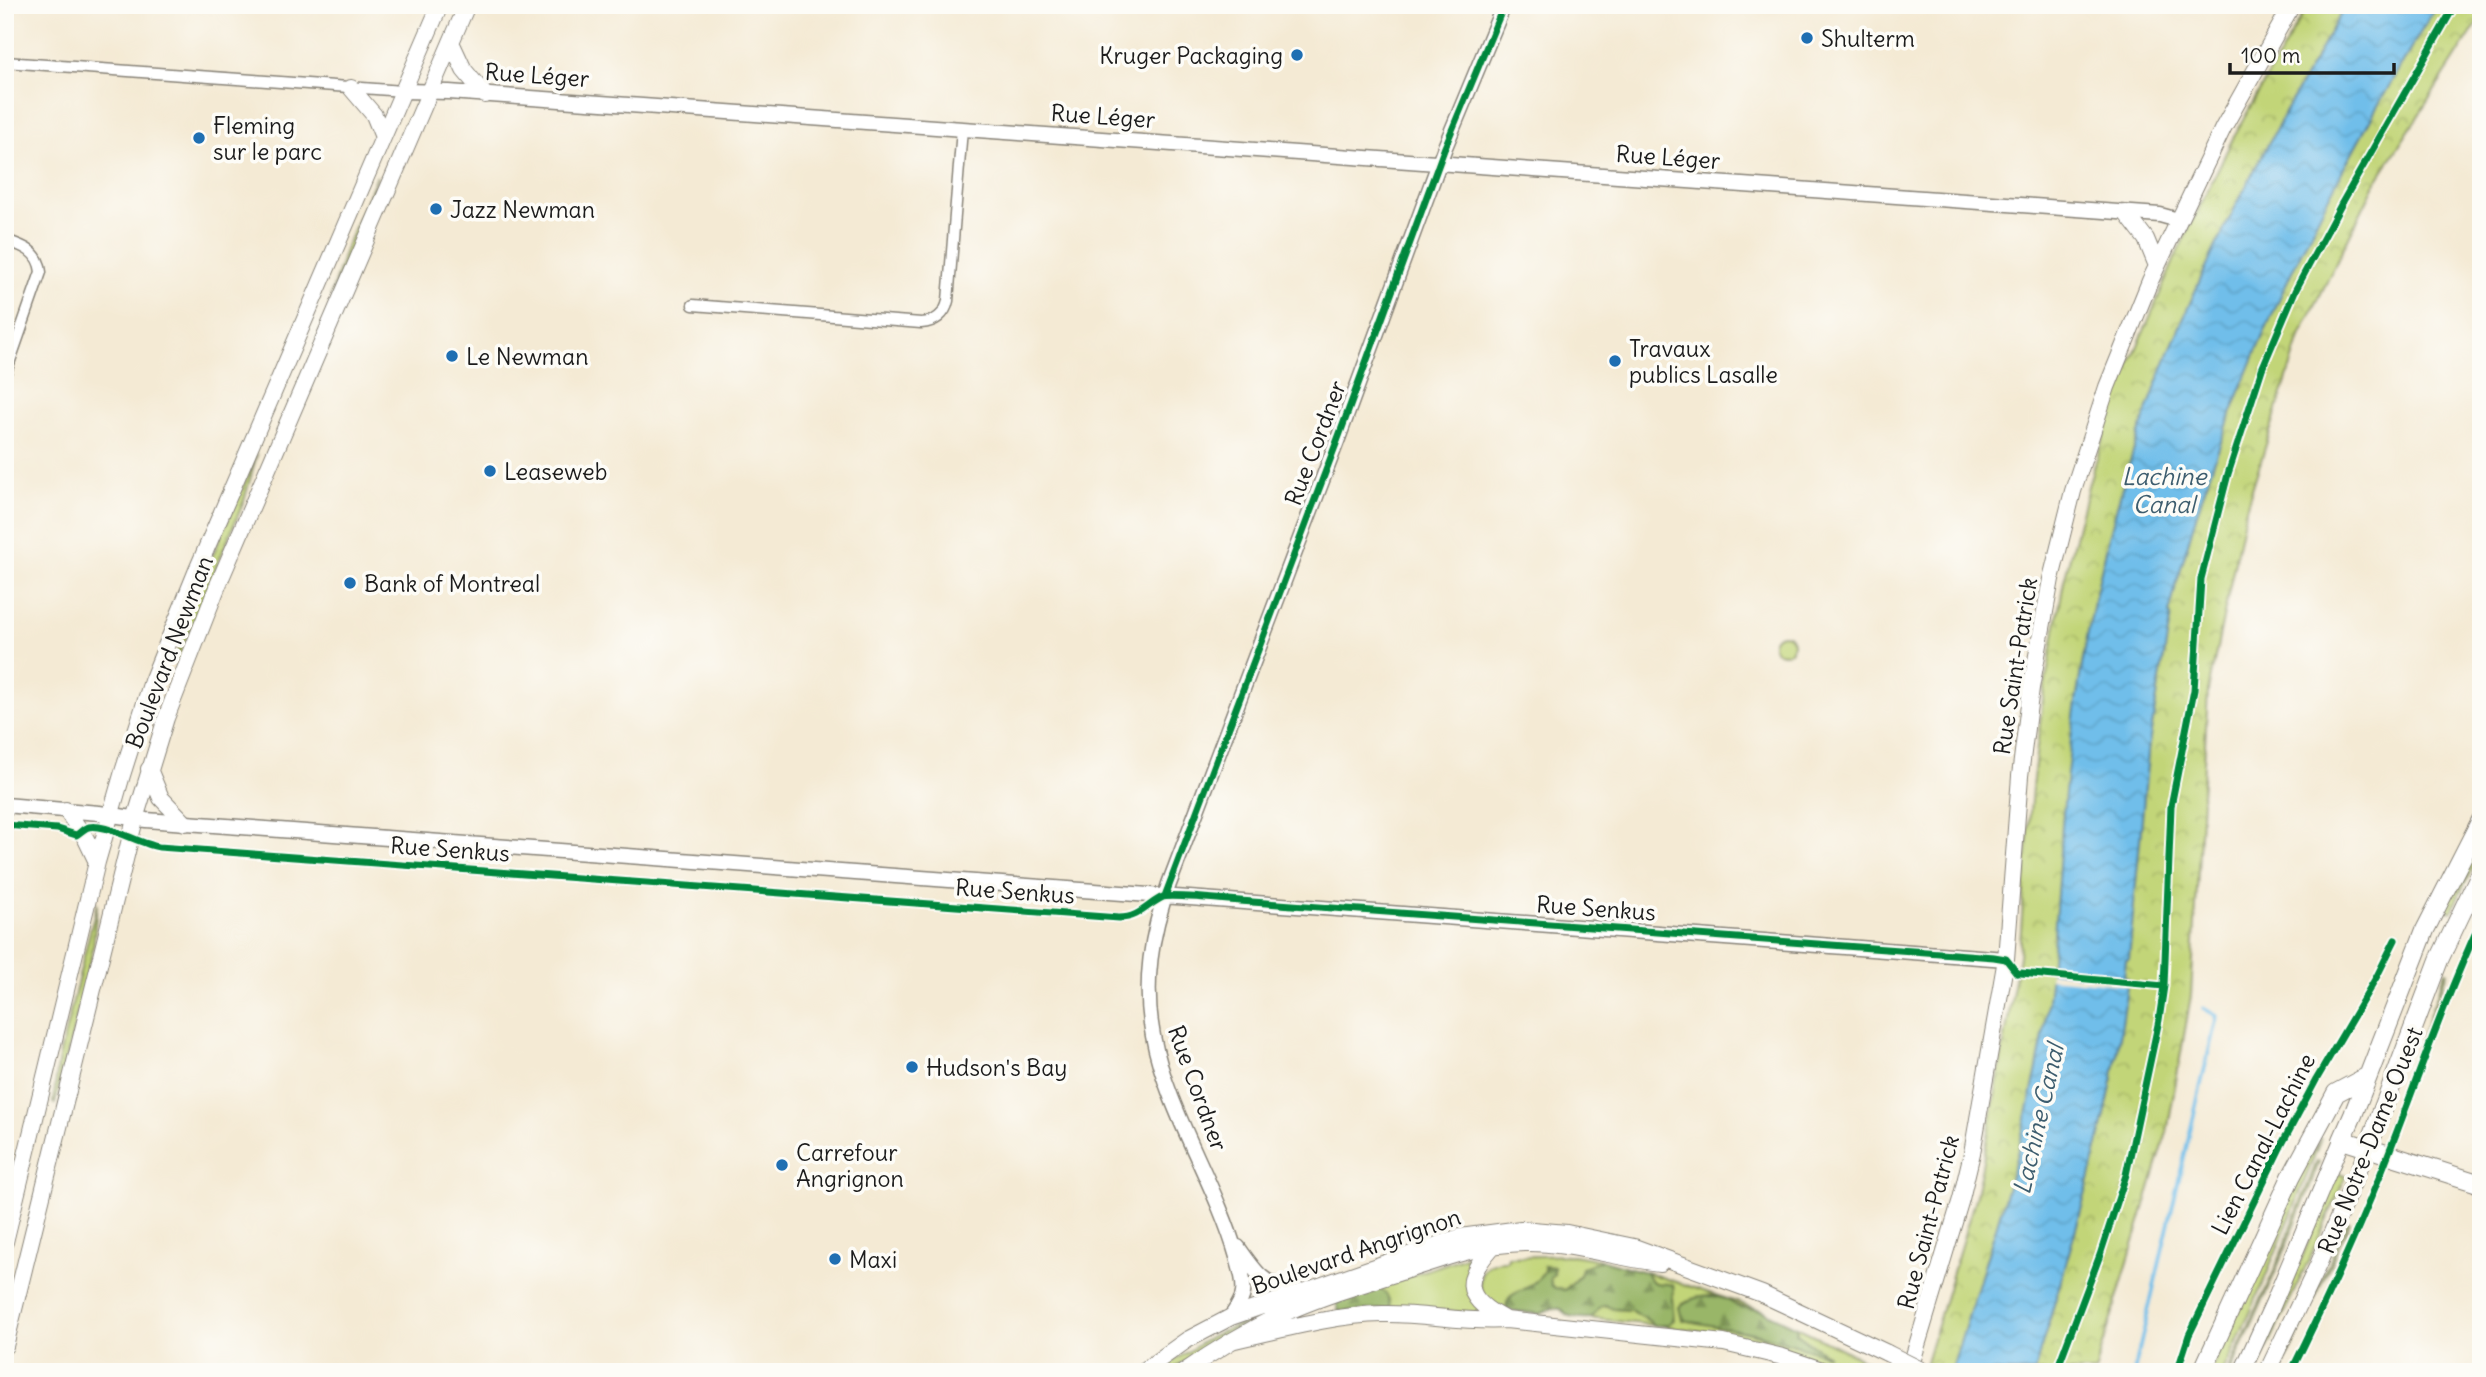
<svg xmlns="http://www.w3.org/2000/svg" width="2486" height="1377" font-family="Delius,sans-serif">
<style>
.green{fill:#c2d578;stroke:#6f784a;stroke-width:2}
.forest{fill:url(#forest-firs);stroke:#5a6942;stroke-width:2}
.park{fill:url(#park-crowns);stroke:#6f784a;stroke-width:2}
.water{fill:url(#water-waves);stroke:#466d83;stroke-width:2}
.pier{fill:#f4ead4}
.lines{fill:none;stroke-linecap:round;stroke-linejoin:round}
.stream{stroke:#6fbeea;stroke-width:3.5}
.minor-casing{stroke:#888378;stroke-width:13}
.tertiary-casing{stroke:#888378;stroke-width:17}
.secondary-casing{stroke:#888378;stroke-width:18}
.primary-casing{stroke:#888378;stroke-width:20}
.motorway-casing{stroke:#888378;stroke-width:22}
.minor{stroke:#fff;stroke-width:10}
.tertiary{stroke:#fff;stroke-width:14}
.secondary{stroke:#fff;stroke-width:16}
.primary{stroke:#fff;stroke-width:18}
.motorway{stroke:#fff;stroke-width:19}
.secondary-bridge-casing{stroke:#888378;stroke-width:18;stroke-linecap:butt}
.secondary-bridge{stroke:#fff;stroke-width:16}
.cycleway-casing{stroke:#fdfcf7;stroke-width:11}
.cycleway{stroke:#00873e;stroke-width:7}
.poi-dot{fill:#1f6fb2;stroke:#fdfcf7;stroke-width:2.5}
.labels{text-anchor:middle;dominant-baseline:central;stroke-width:7;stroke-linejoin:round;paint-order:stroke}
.poi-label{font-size:23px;fill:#1c1c1c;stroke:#fdfcf7;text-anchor:start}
.street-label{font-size:23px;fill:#1c1c1c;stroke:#fdfcf7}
.water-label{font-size:24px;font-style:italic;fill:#3d5d6e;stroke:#fdfcf7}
</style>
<defs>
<pattern id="forest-firs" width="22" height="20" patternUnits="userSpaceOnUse" patternTransform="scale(1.75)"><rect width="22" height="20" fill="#99b668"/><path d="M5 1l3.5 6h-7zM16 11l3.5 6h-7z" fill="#7c9355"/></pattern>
<pattern id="park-crowns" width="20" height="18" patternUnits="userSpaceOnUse" patternTransform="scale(1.75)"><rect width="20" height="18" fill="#c2d578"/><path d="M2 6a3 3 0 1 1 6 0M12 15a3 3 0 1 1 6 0" fill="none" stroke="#a6b667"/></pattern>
<pattern id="water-waves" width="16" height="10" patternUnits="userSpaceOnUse" patternTransform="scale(1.75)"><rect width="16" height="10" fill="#6fbeea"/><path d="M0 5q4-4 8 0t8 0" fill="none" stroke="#60a3c8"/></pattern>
</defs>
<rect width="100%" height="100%" fill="#fdfcf7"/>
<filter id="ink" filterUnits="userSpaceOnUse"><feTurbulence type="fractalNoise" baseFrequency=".0143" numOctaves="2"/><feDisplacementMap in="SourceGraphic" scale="14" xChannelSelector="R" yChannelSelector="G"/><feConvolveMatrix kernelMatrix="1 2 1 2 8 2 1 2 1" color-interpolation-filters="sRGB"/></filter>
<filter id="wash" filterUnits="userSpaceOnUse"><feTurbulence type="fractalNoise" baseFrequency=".00686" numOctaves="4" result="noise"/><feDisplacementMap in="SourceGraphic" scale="28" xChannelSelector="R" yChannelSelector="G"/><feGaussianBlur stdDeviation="1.57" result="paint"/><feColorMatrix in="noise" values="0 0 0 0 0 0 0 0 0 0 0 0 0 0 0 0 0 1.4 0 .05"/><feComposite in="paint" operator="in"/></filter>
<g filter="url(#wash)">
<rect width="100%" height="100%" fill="#f4ead4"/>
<path class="green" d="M377 176 363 224 330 297 345 250Z
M257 454 244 501 176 663H174C194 590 228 522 257 454Z
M1773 644a10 10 0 1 1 20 0a10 10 0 1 1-20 0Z
M2481 838V850L2451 912 2445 909Z
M97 903 93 949 55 1104 53 1103 59 1058Z
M2446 971 2448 972 2389 1129 2387 1128Z
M2321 1138C2291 1217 2260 1295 2223 1372H2210L2300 1173Z
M2317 1161 2319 1162C2293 1233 2263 1303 2230 1372H2228L2275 1269Z
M2336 1173 2346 1176 2309 1260 2256 1372H2252L2291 1285Z
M2348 1221 2350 1222 2284 1365 2281 1372H2278Z
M1471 1255 1474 1258 1481 1313 1390 1309 1377 1287Z
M1573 1255 1602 1260 1581 1268 1580 1275 1565 1290 1555 1289 1551 1286 1550 1277 1554 1274 1544 1267 1545 1271C1541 1277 1534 1283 1528 1287 1516 1295 1507 1292 1506 1310 1474 1305 1469 1259 1507 1261L1508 1257Z
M1646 1272 1761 1310C1726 1309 1722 1287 1682 1303L1732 1329 1784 1341 1825 1353 1799 1336 1796 1333 1797 1327 1866 1361 1893 1371C1851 1376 1801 1352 1758 1341 1727 1333 1695 1330 1663 1326L1674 1320 1672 1297 1674 1293 1653 1283Z
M1601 1305H1606L1613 1309 1631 1310C1638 1317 1647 1317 1653 1325L1588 1318Z
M1269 1311 1270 1313 1235 1329 1168 1372H1157L1212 1336Z"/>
<path class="forest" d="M1602 1260 1646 1272C1655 1290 1658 1280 1673 1285 1675 1291 1671 1295 1672 1302 1674 1319 1676 1328 1653 1325 1647 1317 1638 1317 1631 1310L1613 1309 1605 1305C1595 1308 1598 1313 1592 1317 1586 1321 1572 1316 1566 1315L1561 1309 1552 1308 1541 1314 1506 1310C1507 1292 1516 1295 1528 1287 1534 1283 1541 1277 1545 1271L1544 1266 1554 1267V1274L1550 1277 1551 1286 1555 1289 1565 1290 1580 1275 1581 1268Z
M1377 1287C1387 1291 1390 1299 1390 1309L1339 1312 1336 1302Z
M1713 1296 1726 1299 1739 1307 1761 1310 1797 1327 1796 1333C1805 1341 1817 1348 1828 1355L1758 1334 1682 1320 1679 1307C1688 1298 1701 1296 1713 1296Z"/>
<path class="park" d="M2308 5H2481V18L2376 182 2301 334 2246 508 2208 691 2191 996 2167 1132 2095 1372H1923L1976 1195 1989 1131 2019 956 2032 787 2044 691 2064 581 2089 482 2121 385 2178 251 2234 136Z"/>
<path class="water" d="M2346 5H2437C2319 199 2223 393 2169 614L2171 615 2149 744 2129 959 2126 960 2124 978H2128C2113 1116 2073 1240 2034 1372H1951C1988 1252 2030 1133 2047 1009 2057 928 2058 846 2068 765 2077 679 2094 593 2116 510 2164 330 2253 165 2346 5Z"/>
<path class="pier" d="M2050 972 2131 980 2130 986 2049 978Z"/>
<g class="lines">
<path class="stream" d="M2134 1372 2217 1016 2203 1008"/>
</g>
</g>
<g filter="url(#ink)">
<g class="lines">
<g class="minor-casing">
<path id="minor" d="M5 62 403 91
M5 240C23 246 39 251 41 272L5 375
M693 305 921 323C935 322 945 315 948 301L962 129"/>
</g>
<g class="tertiary-casing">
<path id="tertiary" d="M403 91 449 92 2160 215 2178 220
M5 805 99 813 146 820 2006 959
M1238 1247C1258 1276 1262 1282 1296 1294
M1231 1317C1235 1310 1242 1302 1243 1293 1245 1281 1240 1268 1237 1257 1216 1183 1167 1111 1153 1036 1143 983 1151 934 1169 884L1339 436 1445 147 1504 5"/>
</g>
<g class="secondary-casing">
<path id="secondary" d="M451 42 464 70 485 95
M351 88 374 115 383 137
M2126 213 2146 239 2157 266
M149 769 161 798 185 823
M66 810 86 839 97 862
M5 1242 97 862 122 775 152 681 197 570 440 5
M1494 1245C1464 1278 1461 1297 1504 1319
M1235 1340C1284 1329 1332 1315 1383 1314 1424 1313 1464 1323 1506 1320L1724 1343 1783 1357 1828 1372
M5 1346 135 819 166 718 218 585 467 5
M1142 1372 1187 1340 1231 1317 1460 1237 1521 1229 1567 1233 1634 1247 1762 1294 1887 1353
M1184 1372C1215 1350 1247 1331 1280 1315 1318 1297 1361 1285 1401 1272 1442 1259 1480 1244 1524 1243 1570 1242 1615 1258 1660 1263
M1909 1372 1961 1199 1972 1153 2006 959 2020 776 2031 688 2051 579 2073 491 2107 387 2150 281 2223 128 2292 5
M2242 1372 2273 1304 2342 1140
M2267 1372 2318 1265 2368 1148"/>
</g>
<g class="primary-casing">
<path id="primary" d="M2481 820 2425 930 2353 1115 2342 1140 2481 1184
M2368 1148 2439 960 2481 872
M2202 1372 2291 1177 2336 1093 2368 1076"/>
</g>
<g class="motorway-casing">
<path id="motorway" d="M2479 1183H2481"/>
</g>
<use href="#minor" class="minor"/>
<use href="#tertiary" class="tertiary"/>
<use href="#secondary" class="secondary"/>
<use href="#primary" class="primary"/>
<use href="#motorway" class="motorway"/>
<g class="secondary-bridge-casing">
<path id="secondary-bridge" d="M1887 1353 1925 1372"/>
</g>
<use href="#secondary-bridge" class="secondary-bridge"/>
<g class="cycleway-casing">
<path id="cycleway" d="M5 825 57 829 76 835C80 833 82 830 86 828 101 820 141 845 159 847L1119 918C1140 918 1147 904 1163 897 1172 894 1238 901 1252 902L1994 957 2006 959 2017 973
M1165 896 1339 436 1445 147 1504 5
M2021 973 2164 986
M2056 1372 2100 1255 2126 1175 2159 1020 2164 986 2171 806 2194 690 2201 579 2228 474 2262 369 2295 291 2342 203 2455 5
M2177 1372 2189 1335 2282 1144 2316 1080 2377 976 2395 940
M2291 1372C2323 1307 2354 1240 2381 1173 2414 1089 2443 1003 2481 921"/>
</g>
<use href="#cycleway" class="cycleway"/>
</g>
</g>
<g class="poi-dot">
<circle cx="1807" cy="38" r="7"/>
<circle cx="1297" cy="55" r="7"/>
<circle cx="199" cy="138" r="7"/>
<circle cx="436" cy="209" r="7"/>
<circle cx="452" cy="356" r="7"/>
<circle cx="1615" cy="361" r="7"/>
<circle cx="490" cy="471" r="7"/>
<circle cx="350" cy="583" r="7"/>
<circle cx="912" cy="1067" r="7"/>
<circle cx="782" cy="1165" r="7"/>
<circle cx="835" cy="1259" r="7"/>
</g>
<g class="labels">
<g class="poi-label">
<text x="1821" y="38">Shulterm</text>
<text x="1283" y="55" text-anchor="end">Kruger Packaging</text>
<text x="213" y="125">Fleming<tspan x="213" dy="26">sur le parc</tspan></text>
<text x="450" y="209">Jazz Newman</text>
<text x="1629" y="348">Travaux<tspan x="1629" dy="26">publics Lasalle</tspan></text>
<text x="466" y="356">Le Newman</text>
<text x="504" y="471">Leaseweb</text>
<text x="364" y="583">Bank of Montreal</text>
<text x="926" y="1067">Hudson's Bay</text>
<text x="796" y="1152">Carrefour<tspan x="796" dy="26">Angrignon</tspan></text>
<text x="849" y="1259">Maxi</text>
</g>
<g class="street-label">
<text transform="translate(537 75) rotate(4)">Rue Léger</text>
<text transform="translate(1103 116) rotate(4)">Rue Léger</text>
<text transform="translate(1668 157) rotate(4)">Rue Léger</text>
<text transform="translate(1315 443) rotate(-69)">Rue Cordner</text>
<text transform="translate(169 652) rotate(-69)">Boulevard Newman</text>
<text transform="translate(2015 666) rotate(-81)">Rue Saint-Patrick</text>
<text transform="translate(450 849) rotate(4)">Rue Senkus</text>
<text transform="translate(1015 891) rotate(4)">Rue Senkus</text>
<text transform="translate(1596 908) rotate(4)">Rue Senkus</text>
<text transform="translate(1198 1088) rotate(70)">Rue Cordner</text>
<text transform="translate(2370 1140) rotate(-68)">Rue Notre-Dame Ouest</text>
<text transform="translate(2263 1144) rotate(-63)">Lien Canal-Lachine</text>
<text transform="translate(1928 1222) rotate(-75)">Rue Saint-Patrick</text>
<text transform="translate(1356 1251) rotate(-19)">Boulevard Angrignon</text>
</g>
<g class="water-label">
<text x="2164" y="476">Lachine<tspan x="2164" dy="28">Canal</tspan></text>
<text transform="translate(2038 1119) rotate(-77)">Lachine Canal</text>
</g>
</g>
<rect width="2486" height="1377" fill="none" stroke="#fdfcf7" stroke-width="28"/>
<path d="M2230 63v10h164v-10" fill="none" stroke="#1c1c1c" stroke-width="3.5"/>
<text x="2241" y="63" font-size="21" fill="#1c1c1c" stroke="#fdfcf7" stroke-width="5" paint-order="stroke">100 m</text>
</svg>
